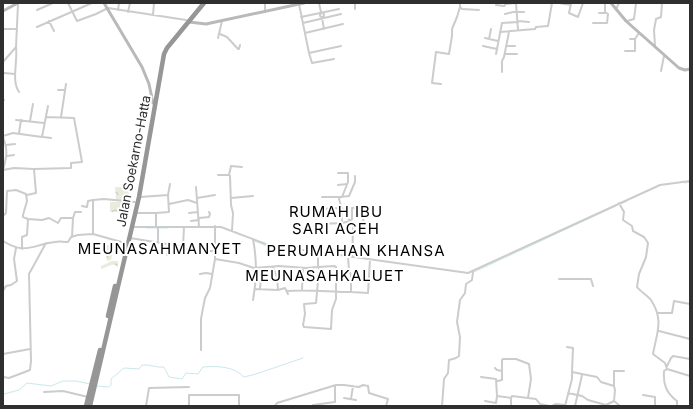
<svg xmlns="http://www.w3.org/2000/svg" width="693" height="409" font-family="Inter,sans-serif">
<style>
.forest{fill:url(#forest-crowns)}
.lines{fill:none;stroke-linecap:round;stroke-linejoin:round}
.stream{stroke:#cae8eb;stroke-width:1}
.street{stroke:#ccc;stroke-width:2}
.secondary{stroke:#b9b9b9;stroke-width:3}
.highway{stroke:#969696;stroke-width:4.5}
.labels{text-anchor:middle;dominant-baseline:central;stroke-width:4;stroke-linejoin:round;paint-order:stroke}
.street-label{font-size:13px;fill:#2f2f2f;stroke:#fff}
.quarter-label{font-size:15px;letter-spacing:1px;fill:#000;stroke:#fff}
</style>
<defs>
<pattern id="forest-crowns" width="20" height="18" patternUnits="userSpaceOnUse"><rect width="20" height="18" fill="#e9ecdd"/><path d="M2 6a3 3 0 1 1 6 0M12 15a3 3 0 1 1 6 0" fill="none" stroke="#c8cbbe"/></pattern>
</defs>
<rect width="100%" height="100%" fill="#fff"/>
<path class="forest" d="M115 187H128L129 197H126V201L116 200Z
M110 202H123V212H110Z
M107 245 114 246 111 260 107 261 105 252Z
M112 261H118V265L117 267 114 264 104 268 101 269V266Z"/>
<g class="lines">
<path class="stream" d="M685 183 690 182
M621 204 627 201
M146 228H168
M254 241 270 247
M474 272 616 206
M97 386 109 387 111 385V379L124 368 139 369 142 365C150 364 156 368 164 367L169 377 182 379 186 373 198 374 203 367C218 366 233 366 244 377L256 374 303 358
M4 394 19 390 27 383 51 386 63 381H76L90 384"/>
<path class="street" d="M68 3 77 21 96 14 108 8 186 20
M265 3V12
M319 3 321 12
M460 3V7L462 9 479 10
M516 3 518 30
M559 3 571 5
M571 3 569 13 578 17 583 3
M299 4 309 53 341 46
M496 5 504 6 506 4 515 3
M355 9V3
M616 9 619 3
M37 10 53 3
M118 10 119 3
M128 12 130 3
M320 15a2 2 0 1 1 4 0a2 2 0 1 1-4 0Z
M599 13H605V3
M505 14 513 12H524
M153 15 154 3
M301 17 339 9
M322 18 324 29
M49 21 54 31
M518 21 529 22
M627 21 634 19 636 3
M303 23 341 14
M593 23H607L608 14 605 12
M37 27 92 3
M3 29H17
M500 32 535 29 536 27 548 26 552 3
M305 33 343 24
M220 34 227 37 238 49H239L240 45
M218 38 222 21
M485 38 498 41
M489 39 491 29
M630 39H635
M483 46 497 49 502 23 518 22
M506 46H515
M655 46 654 30 656 19 661 17 662 3
M16 47C18 62 11 80 19 92
M625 51H635V39L639 33
M309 53 312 63 334 59
M496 54 497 49
M505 54H517
M3 62 16 47 18 4
M661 71 664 56
M502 72V61L504 57 509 32
M4 73 15 74
M441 84 432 83 436 52 449 54 452 36V29L457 17 460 7
M58 90H65
M3 100H4
M61 117 66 84
M16 120 44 123
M30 121 33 104
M19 133 21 120
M3 136 13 133 42 137 48 106
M3 137C8 150 7 156 3 170
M43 137 51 138
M6 145 15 144
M7 156 14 155
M34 169 71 168V163L82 162 74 118 46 117
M3 170 14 168 34 169 36 193 27 195
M338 173H348V182L342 197
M218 175H229L230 176 231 205 233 213 232 231
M229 175 231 166 242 167
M338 185 347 184
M196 187 199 227
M140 197 168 195
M322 197H339
M197 198 215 195
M231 198 253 196
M619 203 624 212 623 220 632 226 633 231 644 237 648 243 646 257 639 274 637 287C641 292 647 295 651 300 664 320 657 332 653 354L665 363 667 369
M169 204 188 200 197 203
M82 206 87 207 88 201 93 200
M342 208 350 221 352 219V208L362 207 364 226H353
M320 209 341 208
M135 213H156V227
M156 213 169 212 168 195 170 184
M189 213 198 212
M3 216 6 213 7 191 16 190 26 194 27 201 23 215V217L28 219 27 235 22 237V249
M199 218 209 217 210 214 209 212
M28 219 42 220 49 218 58 223 61 218H73L75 212H81
M191 221 199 220
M321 224 342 223
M133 227H221L271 246 318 252 468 273 660 185 690 181
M158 227V242
M93 234V200L104 199 135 202
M72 237 73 218
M130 238 179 246 191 251H215
M3 241C25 255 32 245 55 242 59 241 63 242 68 242L71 237 78 235 93 234 125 243
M167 244 168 248 167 255
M183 247 184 227
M352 257 353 231V226L350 221 342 223 341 206 339 199 340 197 349 196 355 182V176
M215 259 239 263 254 268 279 266 306 268 318 267 320 270 318 281 316 303 304 304 305 314 303 325 304 327 331 329 332 310 336 299V267L334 266 318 267V252
M200 274 206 273 212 274
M559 279H591L593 286
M255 289 278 290 277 277 273 267
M260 289 261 277
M302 289 303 268
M278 290 285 288 288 294
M3 291 6 286 11 285 17 281 14 259 16 248
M287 291C308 289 330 292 351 292V275L349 270 348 256
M351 292 368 293 370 259
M253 300C257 279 257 260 253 239
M657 313H672L674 301 690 304
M659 331 690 339
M567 347 573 348 572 372 597 377 601 382 614 386 615 390 614 401
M201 350V319L203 308 205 298 210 288 215 259V226
M3 354 30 349
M667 366 671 358 673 356 690 359
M495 368 497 370 502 371
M667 369 664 371C663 384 666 393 677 401V406
M667 369 690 376
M3 377 9 378 30 370 31 361 29 274 46 243
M481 377 496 379 497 396 511 398
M497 381 502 380V360L503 359H516L529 364 531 379 528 398
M614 386V371H624
M44 392 63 391 88 397
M568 393 582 396 588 400 606 405 614 401 620 406
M643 395 655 397V406
M344 398 356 400
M351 399 353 386
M485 401 496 403 497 396
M313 405 335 402V386
M146 406 149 388 189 387
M189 406V395H239V406
M275 406 277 403 336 385H344L359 387 363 385 368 386 369 393 388 399 386 406
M442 406 444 379 448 373 449 360 456 358 459 356 460 337 457 322 460 300 465 293 466 284 472 280 473 272
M511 406V398L512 396 536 399 540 404 549 406
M552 406 556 404 564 405
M565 406 572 379V372
M575 406 582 375"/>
<path class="secondary" d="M104 3 142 67 149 84 153 103
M611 3 626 21 679 68 685 70 690 69
M3 11 18 3
M189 22 206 24 304 3"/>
<path class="highway" d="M108 316 115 286
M86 406 100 350
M90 406 139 197 164 54 167 48 204 3"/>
</g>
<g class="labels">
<g class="street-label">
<text transform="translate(133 161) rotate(-79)">Jalan Soekarno-Hatta</text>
</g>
<g class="quarter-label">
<text x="336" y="211">RUMAH IBU<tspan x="336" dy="17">SARI ACEH</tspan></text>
<text x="160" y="248">MEUNASAHMANYET</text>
<text x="356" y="250">PERUMAHAN KHANSA</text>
<text x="325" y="275">MEUNASAHKALUET</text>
</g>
</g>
<rect width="693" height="409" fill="none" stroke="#2f2f2f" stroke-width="8"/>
</svg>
